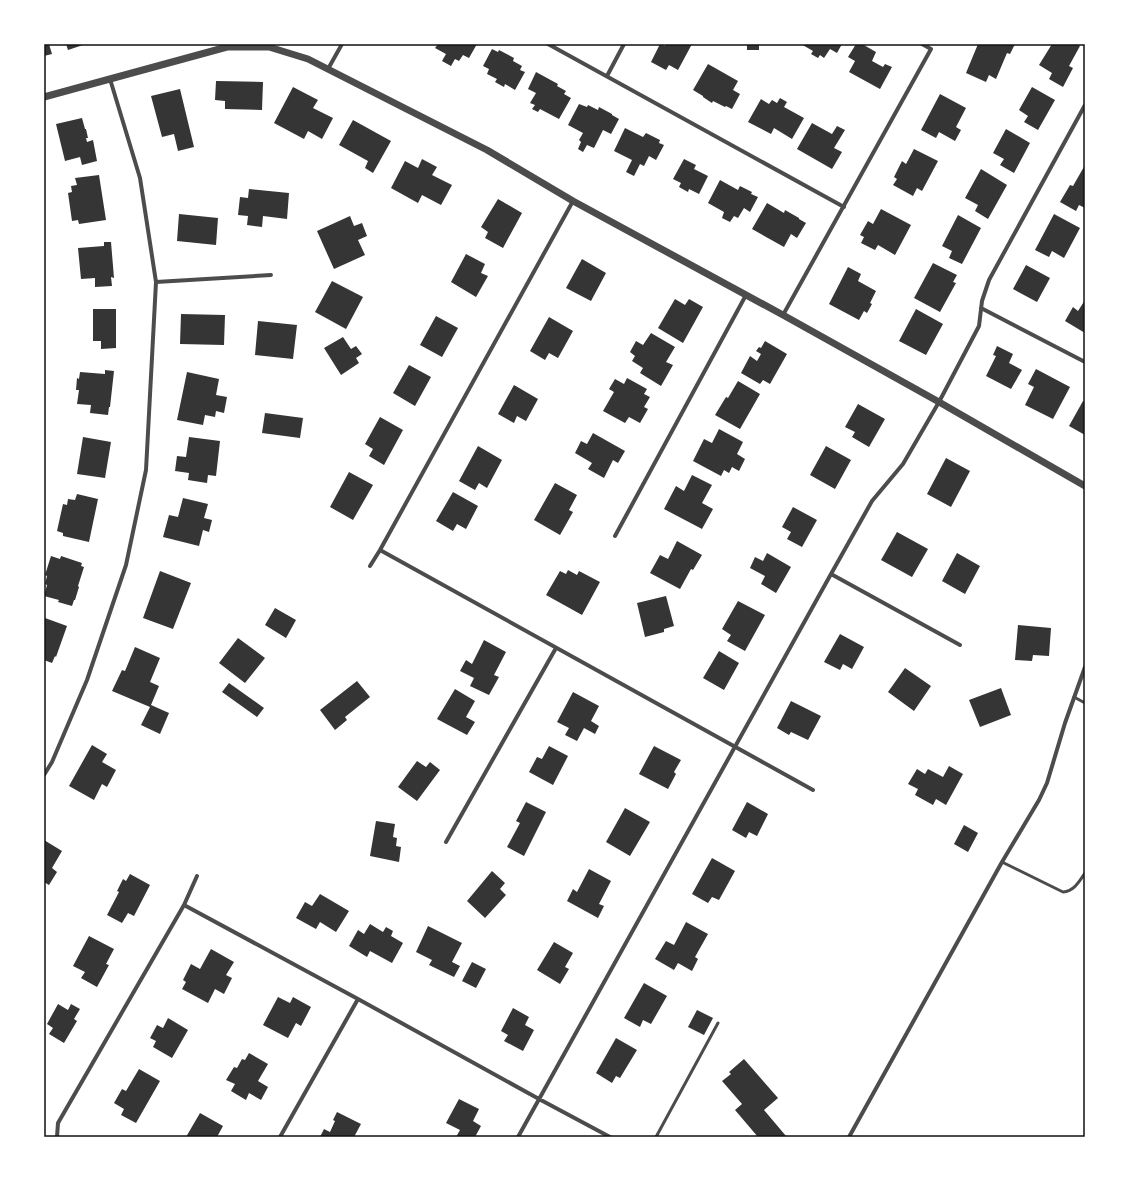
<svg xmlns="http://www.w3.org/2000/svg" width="1129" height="1181" font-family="'Golos Text',sans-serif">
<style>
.building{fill:#353535}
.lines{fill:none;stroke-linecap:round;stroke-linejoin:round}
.service{stroke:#4c4c4c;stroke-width:3}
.minor{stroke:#4c4c4c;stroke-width:4}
.tertiary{stroke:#4c4c4c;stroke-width:7}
.neatline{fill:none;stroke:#111;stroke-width:1.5}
</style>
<rect width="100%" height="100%" fill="#fff"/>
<path class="building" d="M44 44H49L52 54 44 56Z
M66 44H86L68 50Z
M438 44H477L469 58 463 55 459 61 455 59 451 66 442 61 446 54 435 48Z
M660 44 665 46 666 44H692L678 70 669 65 666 70 651 62Z
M747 44H759V50H747Z
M801 44H842L837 53 830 49 824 58 820 55 818 58 811 54 813 51Z
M856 44H862L876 52 872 61 883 67 885 64 892 67 880 89 849 72 855 61 848 57Z
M978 44H1015L1010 54 1007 53 996 79 989 75 986 82 966 73Z
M1052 44H1077L1080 46 1069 66 1073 68 1063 87 1049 79 1052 73 1039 65Z
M492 49 498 52 499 50 514 58 513 61 522 66 520 70 525 72 515 90 505 84 504 87 495 82 497 79 487 74 489 69 483 66Z
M708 64 738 81 733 90 740 94 732 109 726 106 725 107 713 101 712 103 703 97V96L693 90Z
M536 72 558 84 557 86 566 91 564 94 571 98 559 119 540 109 538 112 532 109 535 105 530 103 536 93 528 89Z
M216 81 263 82 262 110 225 109V101L215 100Z
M293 87 318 100 313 108 333 118 322 139 308 131 304 139 274 123Z
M1032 87 1055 100 1038 130 1024 122 1028 116 1019 110Z
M180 89 194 147 178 151 174 134 162 137 151 96Z
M940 94 966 108 956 127 961 130 955 141 939 132 936 138 921 130Z
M780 98 787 102 784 107 804 118 792 139 774 128 771 134 748 122 761 99 769 104 772 100 777 103Z
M579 104 587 107 588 105 598 110 599 107 612 114V115L619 119 611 134 603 130 594 148 587 145 583 152 578 149 581 142 579 140 583 133 568 125Z
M82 118 85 129H86L88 138H86L87 142 93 140 97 161 82 165 80 157 65 161 56 124Z
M353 120 391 141 373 173 365 168 368 161 339 145Z
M812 123 832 134 837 126 845 130 834 148 842 152 832 169 797 149Z
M625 128 643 137 646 133 660 140 659 143 664 145 656 160 649 156 644 166 640 164 634 176 626 172 632 160 614 151Z
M1006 129 1030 143 1014 173 1000 165 1004 159 993 153Z
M914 149 938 161 922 191 917 188 913 196 893 185 897 179 894 177 902 161 906 164Z
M422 159 437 167 432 175 452 185 441 205 422 195 418 203 391 188 405 161 418 168Z
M684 159 696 165 694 169 708 176 699 194 689 189 688 192 679 187 681 183 673 179Z
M1085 165V208L1079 205 1076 211 1060 202 1070 185 1073 186Z
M981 169 1007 185 988 219 975 211 978 205 965 198Z
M99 175 106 220 79 224 78 220 72 221 68 193 72 192 71 186 77 185 75 178Z
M720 180 738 190 740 186 752 192 751 194 758 197 750 212 744 208 738 218 734 216 730 222 722 218 724 212 708 203Z
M249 189 289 193 287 219 263 216 262 227 247 225 248 216 238 215 240 197 248 198Z
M498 199 522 213 503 248 485 238 488 232 481 227Z
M767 203 784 213 785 210 799 218V219L806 223 797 238 791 234 784 247 752 229Z
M881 209 911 225 895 255 878 245 875 250 861 243 864 237 860 235 868 221 873 224Z
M179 214 218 218 216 245 177 241Z
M1054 214 1080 228 1064 258 1052 251 1049 257 1035 250Z
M958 215 981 228 962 264 949 258 952 251 942 246Z
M350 216 354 226 362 223 367 236 358 240 365 255 334 269 317 231Z
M104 242H111L114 278 111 277 112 286 95 287V278L81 279 78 248 104 246Z
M466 254 485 264 481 273 488 276 476 297 451 282Z
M582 259 606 273 591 301 566 288Z
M933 263 957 275 953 282 956 283 940 312 914 298Z
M1026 265 1050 278 1037 302 1013 289Z
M848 267 861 274 858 281 876 291 870 303 872 304 867 313 864 311 859 320 829 304Z
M332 281 363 297 346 329 315 312Z
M675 299 685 305 689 299 703 307 683 343 658 328Z
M1085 300V333L1065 321 1073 307 1078 311Z
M93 309H116V348L101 349V341H93Z
M916 309 943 324 926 355 899 341Z
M181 314 225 315 224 345 180 344Z
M436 316 458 328 442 357 420 345Z
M549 317 573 331 558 358 549 353 545 360 530 351Z
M258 321 297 325 293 359 255 355Z
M651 333 675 347 666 362 673 365 661 386 640 373 643 368 632 361 635 356 630 352 636 341 643 345Z
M343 337 351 349 356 346 362 354 356 358 359 363 341 375 324 348Z
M765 341 787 354 770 384 763 380 760 384 741 373 750 356 757 361 761 354 756 351 759 347 761 348Z
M997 346 1013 354 1009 363 1022 370 1011 389 986 376 996 356 993 355Z
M409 365 431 377 415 406 393 393Z
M1036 369 1070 387 1053 419 1025 405 1034 387 1028 384Z
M105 370 114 371 110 407H109L108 415 90 413 91 405 77 404 79 390H76L77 378 79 379 80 372 105 374Z
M187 372 219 379 216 395 227 397 224 413 216 411 215 417 205 415 203 425 177 420Z
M627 378 647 389 644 394 650 397 644 407 648 409 640 423 629 417 625 423 603 411 614 392 609 389 615 379 624 384Z
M738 381 760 394 740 429 715 415 726 397 728 398Z
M514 385 538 399 526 421 517 416 514 423 498 414Z
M1083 401 1085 402V435L1069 426Z
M858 404 885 419 869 447 852 437 855 432 845 427Z
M265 413 303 418 300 438 262 433Z
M380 417 403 430 384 465 369 456 373 449 365 444Z
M719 429 743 442 737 454 745 459 739 471 732 467 729 473 724 470 721 476 693 461 704 439 712 443Z
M593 433 625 451 618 463 613 460 604 478 588 469 592 463 575 453 581 441 587 444Z
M83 437 111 442 105 478 77 474Z
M189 437 220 441 216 476 208 475 207 483 188 480 189 473 175 471 177 456 186 457Z
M478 446 502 460 487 488 479 483 475 490 459 481Z
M826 446 851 460 835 489 810 475Z
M946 458 970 471 951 507 927 494Z
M349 472 373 485 353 520 330 507Z
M692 475 712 485 702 503 713 509 702 529 664 509 676 486 684 491Z
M555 483 577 495 569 510 573 512 560 535 534 520Z
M453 492 478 506 466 529 457 524 453 531 436 521Z
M77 494 98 499 89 542 63 536V533L57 531 63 504 67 505 68 499 75 500Z
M183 498 208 504 204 518 212 520 209 532 203 530 199 546 163 537 169 515 178 517Z
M793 507 817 520 802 547 787 539 791 532 782 527Z
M897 532 928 549 912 577 881 560Z
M677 541 702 555 693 570 691 569 680 589 650 573 660 555 668 559Z
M767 553 791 567 776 593 761 584 765 576 750 568 755 557 763 561Z
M957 553 980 566 965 594 942 581Z
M51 556 60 559 61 556 82 563 81 566 84 567 78 586 79 587 75 600H74L72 606 58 602 59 600 44 596 47 585 45 584 47 576 45 575Z
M568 570 577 575 579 571 600 582 582 615 546 595 560 571 566 574Z
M160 571 191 583 173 629 143 618Z
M666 596 674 626 664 629V632L645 637 637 603Z
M738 601 765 615 745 651 727 641 731 635 722 629Z
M275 608 296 620 286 638 265 625Z
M45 618 67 626 56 657 55 656 52 663 44 660V620Z
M1018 625 1051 628 1049 656 1033 655 1032 661 1015 660Z
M840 634 864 647 852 669 843 664 840 670 824 662Z
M238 638 265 658 245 683 219 663Z
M484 640 506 652 494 675 499 677 489 695 470 686 474 678 460 671 466 660 472 664Z
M135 647 160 658 150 682 159 686 151 705 169 713 160 734 141 725 150 707 112 691 122 670 125 671Z
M719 651 739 663 724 690 703 678Z
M905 668 931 686 914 711 888 692Z
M357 681 370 697 345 717 347 720 335 730 320 710Z
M229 683 264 708 257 717 222 692Z
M1001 688 1011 715 980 727 969 700Z
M455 689 475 701 466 717 475 722 467 735 437 719Z
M573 692 599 706 591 721 599 726 595 734 584 728 577 741 565 735 569 728 557 722Z
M791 701 821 716 808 740 791 732 789 735 777 728Z
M92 745 107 754 102 762 116 770 107 787 102 784 94 800 69 786Z
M549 746 568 756 553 785 529 772 537 757 542 759Z
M654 746 681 760 674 772 676 774 668 789 639 774Z
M417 761 426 767 430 762 440 770 417 801 398 787Z
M949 766 963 774 946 805 936 799 933 805 915 795 918 789 908 784 917 769 925 774 928 769 943 777Z
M526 802 546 812 524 856 507 847 520 823 516 821Z
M747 802 768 814 757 836 749 832 746 838 732 830Z
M625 808 650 822 630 856 606 842Z
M376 821 395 824 393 837 397 838 396 846 401 847 399 862 370 856Z
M964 825 978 833 968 852 954 844Z
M44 840 62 851 52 868 57 872 49 885 44 882Z
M712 858 735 871 719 900 712 897 708 903 692 894Z
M589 869 611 881 599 904 604 906 598 918 567 901 573 889 577 892Z
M492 871 505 883 500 889 506 895 485 918 467 901Z
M130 874 150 885 134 916 128 913 122 923 107 915 119 892 117 891 123 879 126 881Z
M320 894 349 911 336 932 320 922 316 929 296 918 305 902 312 906Z
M686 922 708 934 695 957 698 959 692 971 678 963 674 970 655 959 666 941 674 945Z
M370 924 383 932 386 927 393 931 391 936 403 943 392 963 370 951 367 957 349 946 358 930 364 934Z
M428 926 462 943 452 962 460 966 454 977 429 965 432 960 416 952Z
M89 936 114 949 106 964 109 965 97 987 81 978 85 972 73 966Z
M554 942 573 953 565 967 569 969 560 984 537 970Z
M211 949 234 962 226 975 232 978 224 994 215 989 208 1003 182 989 186 982 183 980 191 964 200 969Z
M472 962 486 969 476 988 462 981Z
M644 983 667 996 651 1024 643 1020 640 1027 624 1018Z
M278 997 290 1003 293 997 311 1007 301 1026 296 1023 288 1038 263 1025Z
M58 1004 68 1010 71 1004 80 1009 74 1019 77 1021 64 1043 49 1034 53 1028 47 1024Z
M513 1008 529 1017 525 1025 534 1030 523 1051 504 1041 508 1035 501 1031Z
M697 1010 713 1018 704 1035 688 1027Z
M168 1018 188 1030 172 1058 153 1047 156 1041 150 1038 157 1025 163 1028Z
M616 1038 637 1050 620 1078 616 1076 612 1083 596 1073Z
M249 1053 268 1064 258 1081 268 1087 261 1100 249 1093 246 1100 231 1091 235 1084 226 1080 234 1067 237 1068 242 1059 245 1060Z
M744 1059 778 1098 764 1110 786 1136 785 1137H758L735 1110 742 1104 722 1081 731 1074 729 1072Z
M139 1069 160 1081 136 1123 121 1115 124 1109 114 1103 122 1089 126 1091Z
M459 1099 479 1109 473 1121 481 1126 475 1137H456L460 1130 446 1123Z
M337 1112 361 1124 354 1137H320L324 1129 330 1132 335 1121 333 1120Z
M200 1113 223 1126 217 1137H186Z"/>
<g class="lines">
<path class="service" d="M1074 697 1085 703
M1002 862 1063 892C1074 891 1079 882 1085 873
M656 1137 718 1023"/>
<path class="minor" d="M548 44 844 207
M328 69 342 44
M607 76 624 44
M156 282 271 275
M981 308 1085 362
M783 315 931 49 922 44
M615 536 746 295
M380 550 813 790
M370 566 380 550 573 201
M831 574 960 645
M44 775 52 762 87 680 126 565 146 470 156 282 140 178 110 79
M446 842 556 648
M184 905 358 999 539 1099 610 1137
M57 1137 58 1123 184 905 197 876
M280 1137 358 999
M518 1137 831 574 872 501 903 464 939 402 979 326 982 301 989 280 1085 105
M849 1137 1002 862 1039 800 1047 783 1065 723 1085 667"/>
<path class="tertiary" d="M44 97 227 47H269L308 59 487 150 573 201 783 315 939 402 1085 486"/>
</g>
<rect width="1129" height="1181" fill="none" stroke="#ffffff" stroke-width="90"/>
<rect x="45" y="45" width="1039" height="1091" class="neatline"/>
</svg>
